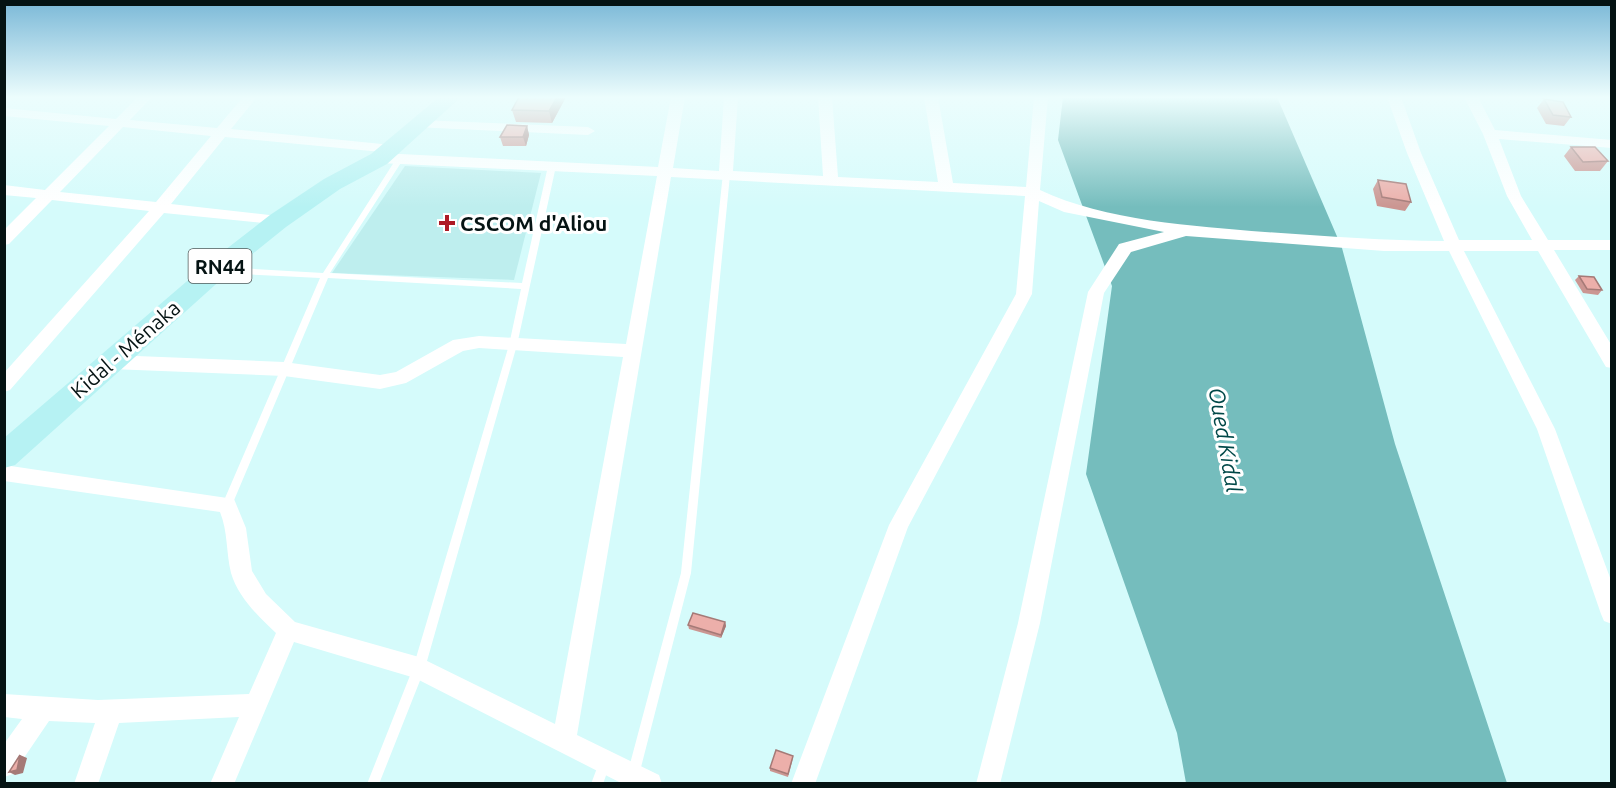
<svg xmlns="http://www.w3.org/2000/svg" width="1616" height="788" font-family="Ubuntu,sans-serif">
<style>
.built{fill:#beeeee}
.water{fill:#75bdbd}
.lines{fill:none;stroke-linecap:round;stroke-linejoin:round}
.service{fill:#fff;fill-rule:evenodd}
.minor{fill:#fff;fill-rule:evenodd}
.primary{fill:#b6f2f3;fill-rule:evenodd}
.wall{fill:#cb9692}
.shaded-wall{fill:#a57a77}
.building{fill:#ecafaa;stroke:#a57a77;stroke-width:1.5}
.poi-dot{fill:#ad1a25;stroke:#fff;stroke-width:2}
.labels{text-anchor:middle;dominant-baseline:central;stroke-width:6;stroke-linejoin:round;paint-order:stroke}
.shield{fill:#fff;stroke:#505a5a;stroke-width:1.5}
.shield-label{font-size:20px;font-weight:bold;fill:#051313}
.poi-label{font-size:21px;font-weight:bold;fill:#051313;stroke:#fff;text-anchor:start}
.street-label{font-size:21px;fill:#051313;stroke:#fff}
.water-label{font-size:22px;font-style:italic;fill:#014848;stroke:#fff}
</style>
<rect width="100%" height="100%" fill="#d5fbfb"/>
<path class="built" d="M405 166 541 173 514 280 332 273Z"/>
<path class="water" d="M1063 97H1277L1342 248 1395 444 1507 783H1186L1177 733 1086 474 1112 286 1058 140Z"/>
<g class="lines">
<path class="service" d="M398 156H400L404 158 330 273 522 283 548 166 552 164 556 166 517 345 425 668 379 784H367L413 668 509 345 521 289 328 278 232 505 231 508 227 509 223 508 222 505 320 278 222 273 218 270 222 267 323 273Z
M723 173H729L730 175 691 573 639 775 637 779 633 781 629 779 627 775 681 573Z
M604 758 608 760 610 764 603 784H591L600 760Z"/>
<path class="minor" d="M138 97H152L130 120 217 128 243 97H257L231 129 392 145 399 149 392 153 225 137 171 204 278 216 286 221 283 225 164 213 10 390 4 392V373L149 211 52 200 9 244 4 245V230L36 198 4 195V185L45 190 109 126 4 116V108L116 119ZM123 127 211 136 156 202 60 192Z
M671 97H685L673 168 719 171 724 97H738L733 171 823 176 818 97H832L838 177 938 182 924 97H938L953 183 1026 187 1034 97H1048L1040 190C1105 221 1194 226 1265 232 1325 236 1384 241 1444 241L1407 153 1387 97H1401L1421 153 1459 240H1532L1507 196 1483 134 1464 97H1478L1495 130 1612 140V148L1499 139 1521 196 1548 240H1612V250H1554L1612 346V368L1606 367 1538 251H1464L1555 429 1612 583V624L1604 621 1601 614 1537 429 1449 251H1384L1186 236 1131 252 1104 293 1040 623 1000 784H976L1018 623 1088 292 1119 244 1164 232 1064 212 1039 201 1032 294 908 527 815 784H791L889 525 1016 294 1025 196 671 177 577 735 659 775 662 784H623L415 678 294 642 234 784H210L239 717 119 723 98 784H74L95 723 49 721 13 774 4 777V744L22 719 4 717V694L98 700 249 694 276 633C258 616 238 597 231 573 226 552 228 532 220 512L4 481V465L234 499 246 528 252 571 266 594 295 622 419 657 555 724 623 357 479 348 463 351 406 383 380 389 284 376 111 369 105 367 102 362 105 357 111 355 284 362 380 375 396 372 453 340 479 336 626 344 657 176 379 163 372 159 379 155 400 154 658 167Z
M420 120 588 127 595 131 588 135 415 127V121Z"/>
<path class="primary" d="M439 97H461L387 164 340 189 286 227 225 276 15 465 4 468V438L207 264 270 215 324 179 371 154Z"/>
</g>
<path class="wall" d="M519 97H566L552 123 516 122 512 110Z
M1544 99 1571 117 1564 126 1546 124 1537 108Z
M527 126 529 135 526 146H503L500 137Z
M1571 147 1608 161 1600 171H1575L1564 156Z
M1378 180 1411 202 1405 211 1377 206 1373 189Z
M1579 276 1602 290 1598 295 1583 293 1575 280Z
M725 622 726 626 721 638 689 629 688 625Z
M793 758 788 777 770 771V768Z"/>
<path class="shaded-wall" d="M557 97H566L552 123 549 111Z
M527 126 529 135 526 146 523 137Z
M725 622 726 626 721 638V635Z
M20 755 27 758 23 773 15 775 9 772Z"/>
<path class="building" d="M519 97H557L549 111 512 110Z
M1544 99 1563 102 1571 117 1553 115Z
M507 125 527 126 523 137H500Z
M1571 147H1595L1608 161 1583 162Z
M1378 180 1406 184 1411 202 1382 197Z
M1579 276 1594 277 1602 290 1587 289Z
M693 613 725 622 721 635 688 625Z
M776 750 793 756 788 774 770 768Z
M20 755 17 770 9 772Z"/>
<linearGradient id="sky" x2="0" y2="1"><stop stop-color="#7ab8d7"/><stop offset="0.47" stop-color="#ecfdfd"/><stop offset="1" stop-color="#ecfdfd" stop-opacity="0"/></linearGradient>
<rect width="1616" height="207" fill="url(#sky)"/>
<path class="poi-dot" d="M444 214h6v6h6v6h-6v6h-6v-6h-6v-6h6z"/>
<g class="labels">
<rect class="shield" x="188.5" y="249" width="63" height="34" rx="4.5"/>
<g class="shield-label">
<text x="220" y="266">RN44</text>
</g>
<g class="poi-label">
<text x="460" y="223">CSCOM d'Aliou</text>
</g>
<g class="street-label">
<text transform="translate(125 349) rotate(-41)">Kidal - Ménaka</text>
</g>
<g class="water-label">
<text transform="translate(1226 440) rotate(80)">Oued Kidal</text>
</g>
</g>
<rect width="1616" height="788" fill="none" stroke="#051313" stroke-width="12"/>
</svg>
